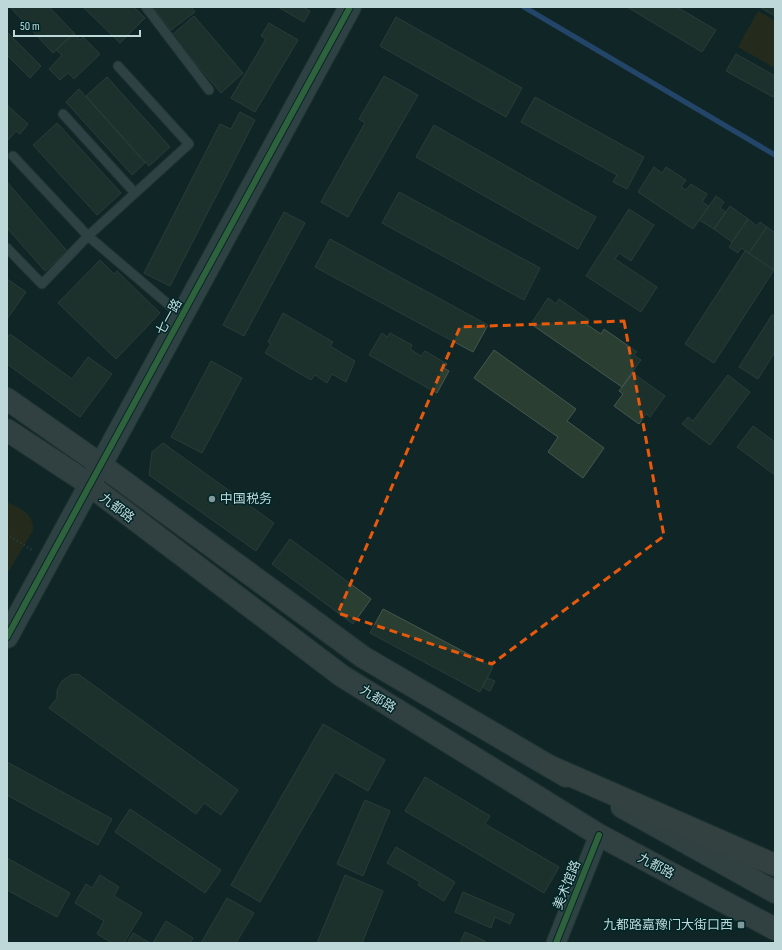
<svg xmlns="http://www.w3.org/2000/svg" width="782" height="950" font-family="'Sofia Sans Condensed','Noto Sans SC',sans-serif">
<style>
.green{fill:#3d3112}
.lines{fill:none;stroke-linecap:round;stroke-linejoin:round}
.stream{stroke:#3c6cbc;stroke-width:5}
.building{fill:#2a3f32;stroke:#475650}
.service-casing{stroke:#304040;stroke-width:11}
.minor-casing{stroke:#304040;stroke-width:21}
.tertiary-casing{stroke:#304040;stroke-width:24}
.primary-casing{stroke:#304040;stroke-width:24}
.trunk-casing{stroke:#304040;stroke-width:24}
.path{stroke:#4d5e5e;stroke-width:2.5;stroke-dasharray:1 3;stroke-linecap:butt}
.service{stroke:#536566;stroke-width:9}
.minor{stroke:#536566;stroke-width:19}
.tertiary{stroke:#536566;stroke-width:22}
.primary{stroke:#5a6162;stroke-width:22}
.trunk{stroke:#5e6262;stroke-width:22}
.cycleway-casing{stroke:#002527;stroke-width:8}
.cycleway{stroke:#51ab58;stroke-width:6}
.marked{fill:none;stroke:#e8590c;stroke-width:3;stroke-dasharray:8 5;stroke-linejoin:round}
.poi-dot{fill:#81999a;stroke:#002527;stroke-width:1.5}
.labels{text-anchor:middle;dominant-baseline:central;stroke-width:3;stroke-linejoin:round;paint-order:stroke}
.street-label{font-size:13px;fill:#bed7d8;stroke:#002527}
.poi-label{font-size:13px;fill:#bed7d8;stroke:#002527;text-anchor:start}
</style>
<rect width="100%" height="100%" fill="#112727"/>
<path class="green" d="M758 11 775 21V68L738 47Z
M7 502C21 509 33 513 33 530L7 574Z"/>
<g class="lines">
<path class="stream" d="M524 7 775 155"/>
</g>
<path class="building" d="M10 7H49L74 33 53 53Z
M83 7H134L145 18 120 43Z
M153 7H191L195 12 171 30Z
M278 7H303L310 11 304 22Z
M627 7H677L716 30 702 52Z
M762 7H775V16L761 8Z
M194 16 243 73 221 93 172 35Z
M396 17 522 88 506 117 380 46Z
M269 23 298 40 255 112 231 98 266 39 261 36Z
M7 32 41 66 30 78 7 55Z
M74 33 80 40 83 37 100 54 74 79 68 73 60 80 49 69 62 55 56 50Z
M736 54 775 76V93L773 97 726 71Z
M384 76 418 95 348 217 321 202 365 123 359 119Z
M107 77 170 147 149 166 86 96Z
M79 89 145 163 132 175 66 102Z
M535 97 644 157 627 189 613 182 617 175 521 122Z
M7 105 28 124 20 134 16 131 7 141Z
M240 112 255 120 170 286 144 273 220 124 231 129Z
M57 123 121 193 97 215 33 145Z
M434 125 596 217 578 249 416 157Z
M654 167 662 173 666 167 686 180 681 187 686 190 691 184 707 194 702 202 709 206 693 229 638 192Z
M7 182 67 251 45 271 7 228Z
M399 192 540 268 524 300 382 223Z
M716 196 724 202 720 208 726 212 714 229 699 220Z
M730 206 748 219 732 242 714 229Z
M629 209 654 225 631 261 619 253 615 259 657 287 641 312 586 276Z
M284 212 305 223 244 336 223 325Z
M748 219 757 226 760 222 767 227 749 253 741 248 738 253 729 247Z
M767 227 775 233 774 270 749 253Z
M330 239 488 325 473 352 315 267Z
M745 251 774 270 714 363 685 344Z
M100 260 114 274 117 271 160 313 116 359 58 303Z
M7 279 26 292 7 319Z
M548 298 556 304 559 299 589 320 586 324 601 334 604 329 637 352 634 355 641 360 622 387 531 324Z
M283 313 333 342 330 346 355 361 346 382 332 374 327 383 315 375 311 380 265 353 271 344 268 342Z
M772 315 775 317V352L758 379 739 367Z
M382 333 387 337 390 333 412 345 410 349 421 356 425 351 447 364 444 368 449 371 437 393 369 355Z
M10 334 72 379 88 357 112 374 80 417 7 364V338Z
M494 350 576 409 567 421 604 448 583 478 548 452 558 437 474 378Z
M211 361 242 378 202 453 171 437Z
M633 373 665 396 650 417 646 414 639 424 614 406 623 394 619 391Z
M728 375 750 392 710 445 682 424 688 417 693 421Z
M753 426 775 442V475L737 447Z
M163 443 274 523 256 551 149 475 152 452Z
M290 539 371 599 353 624 272 564Z
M383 609 493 667 480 692 370 633Z
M78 674 238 790 221 815 204 803 196 814 49 708 57 698V690L62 681 71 675Z
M487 678 495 681 490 691 482 687Z
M323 724 385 760 368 791 335 772 260 902 231 885Z
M7 762 112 819 98 845 7 795Z
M425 777 490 816 485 824 559 867 544 893 405 811Z
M365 800 390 811 363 876 337 864Z
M130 809 221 870 205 893 115 832Z
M396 847 455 882 444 901 418 885 420 882 387 863Z
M7 858 70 893 57 917 7 890Z
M100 875 119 887 114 896 142 913 124 943H112L97 934 104 921 75 903 86 884 92 888Z
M345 875 383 891 362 943H317Z
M463 892 514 914 510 924 495 917 491 928 455 912Z
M227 898 254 913 236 943H201Z
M166 921 193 938 190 943H153Z
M465 932 485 941V943H460Z
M133 933 150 943H127Z"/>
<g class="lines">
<g class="service-casing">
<path id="service" d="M146 7 209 90
M63 114 135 193
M13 156 88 236 182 316
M7 248 42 284 88 236 189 144 118 66"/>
</g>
<g class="minor-casing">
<path id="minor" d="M556 943 599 835"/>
</g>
<g class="tertiary-casing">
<path id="tertiary" d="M7 637 350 7"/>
</g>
<g class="primary-casing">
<path id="primary" d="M7 399 97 462 363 657 566 776
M7 430 80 478 342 676 599 835 775 929
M622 807 775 892"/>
</g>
<g class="trunk-casing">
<path id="trunk" d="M549 766 775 865"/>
</g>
<path class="path" d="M7 534 33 551"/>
<use href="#service" class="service"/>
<use href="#minor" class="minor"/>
<use href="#tertiary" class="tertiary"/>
<use href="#primary" class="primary"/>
<use href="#trunk" class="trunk"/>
<g class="cycleway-casing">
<path id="cycleway" d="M7 637 350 7
M556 943 599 835"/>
</g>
<use href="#cycleway" class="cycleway"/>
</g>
<path d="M0 0H782V950H0ZM624 321 664 536 492 664 338 613 460 327Z" fill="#112727" fill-opacity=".55" fill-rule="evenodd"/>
<path class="marked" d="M624 321 664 536 492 664 338 613 460 327Z"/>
<g class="poi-dot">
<circle cx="212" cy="499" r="4"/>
<rect x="737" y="921" width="8" height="8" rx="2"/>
</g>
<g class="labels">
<g class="street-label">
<text transform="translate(169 317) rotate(-61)">七一路</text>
<text transform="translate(117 508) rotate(37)">九都路</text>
<text transform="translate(378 699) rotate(32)">九都路</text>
<text transform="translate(656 866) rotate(28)">九都路</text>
<text transform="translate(567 885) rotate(-68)">美术馆路</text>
</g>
<g class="poi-label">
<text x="220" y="499">中国税务</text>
<text x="733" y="925" text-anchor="end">九都路嘉豫门大街口西</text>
</g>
</g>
<rect width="782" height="950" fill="none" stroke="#bed7d8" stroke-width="16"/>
<path d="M14 30v6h126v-6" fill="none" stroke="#bed7d8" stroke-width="2"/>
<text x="20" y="30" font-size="12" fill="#bed7d8" stroke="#002527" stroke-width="3" paint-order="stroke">50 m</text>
</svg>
